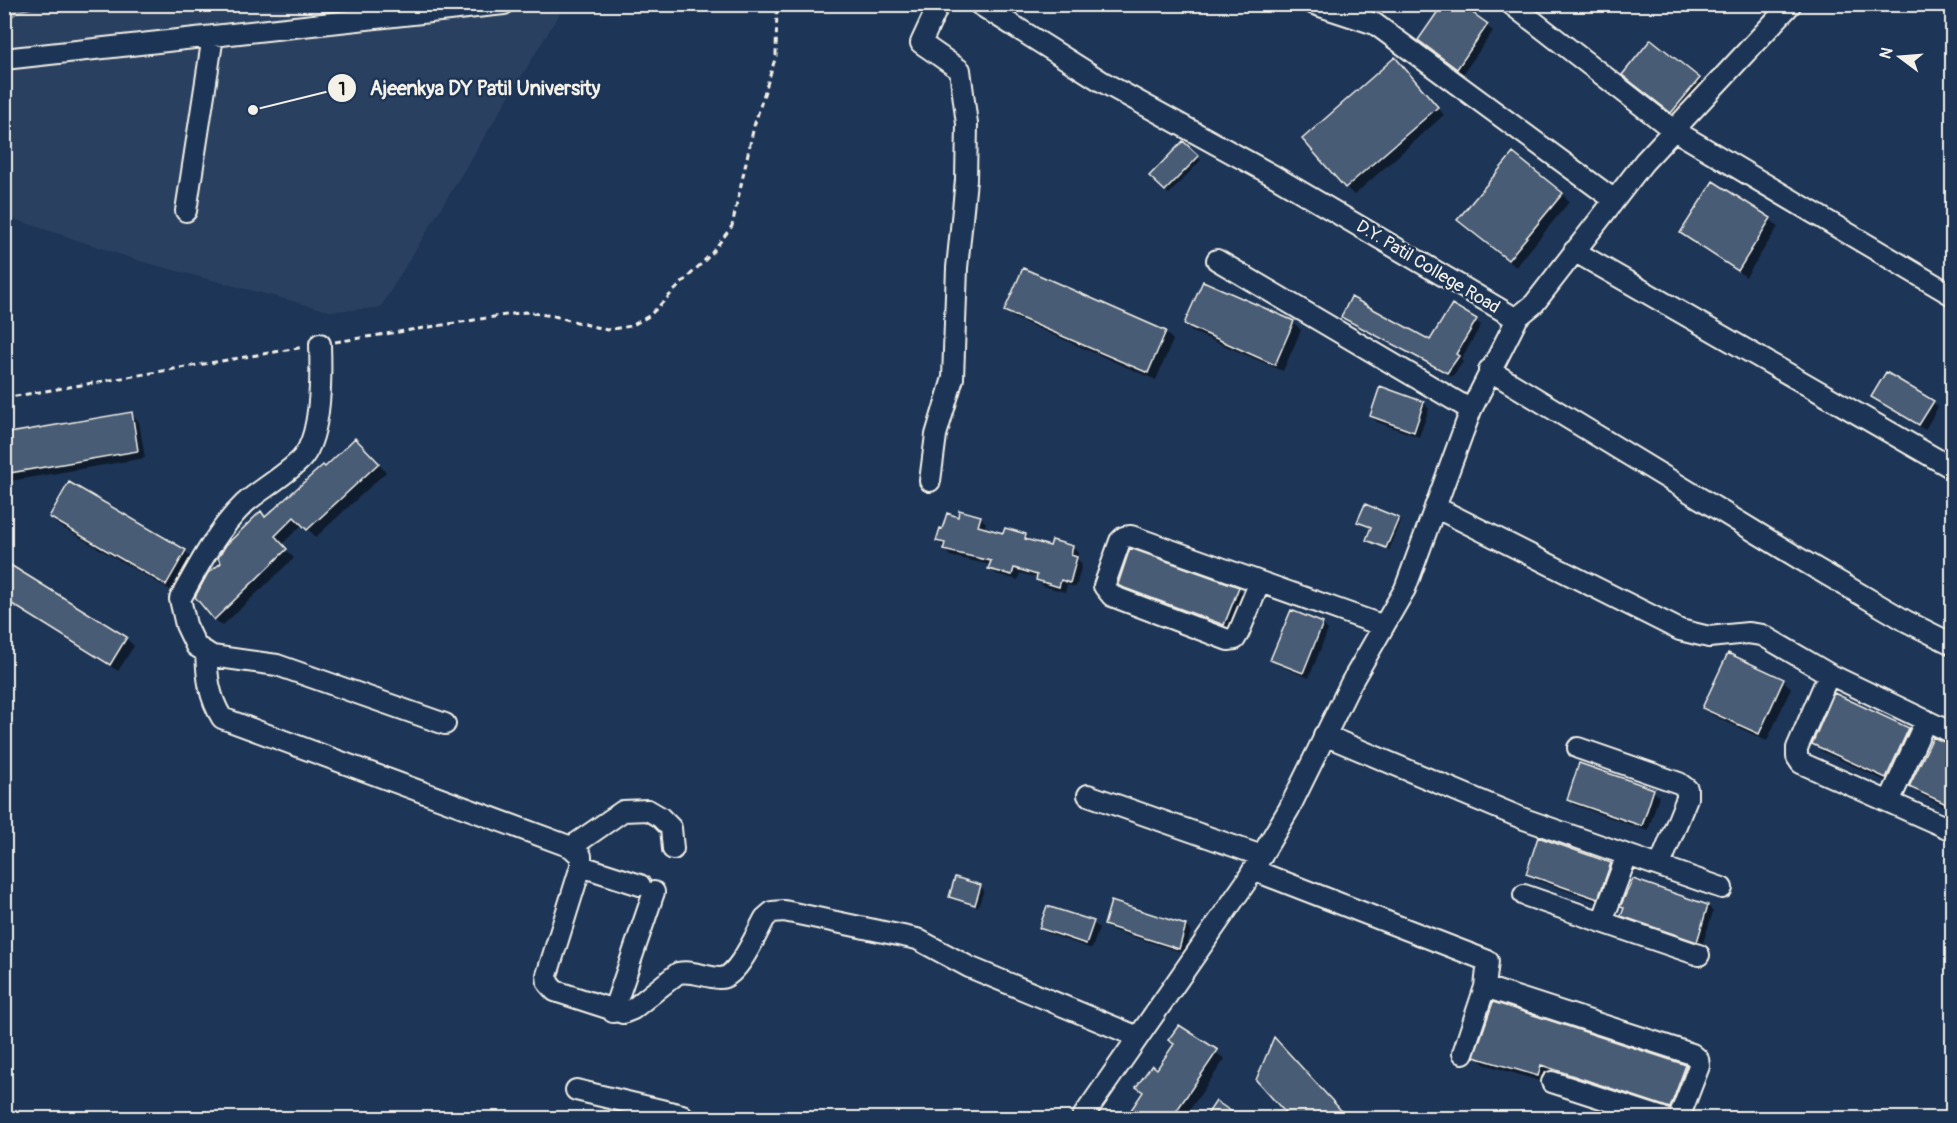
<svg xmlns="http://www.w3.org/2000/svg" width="1957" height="1123" font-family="Pangolin,sans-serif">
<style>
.built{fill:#2a4060}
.water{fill:#5e6d82;stroke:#9aa2ab;stroke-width:1.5}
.shadow{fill:#0007}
.building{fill:#485b74;stroke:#f4f1e8;stroke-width:1.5}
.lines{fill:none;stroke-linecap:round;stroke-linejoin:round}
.minor-casing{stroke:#f4f1e8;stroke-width:24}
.path{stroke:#f4f1e8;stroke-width:3;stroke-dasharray:6 4.5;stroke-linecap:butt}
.minor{stroke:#1d3557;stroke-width:20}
.labels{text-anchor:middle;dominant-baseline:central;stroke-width:5;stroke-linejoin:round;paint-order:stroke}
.street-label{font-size:18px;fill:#f4f1e8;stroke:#1d3557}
.leader{fill:none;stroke:#f4f1e8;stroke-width:2}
.callout-dot{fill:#f4f1e8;stroke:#1d3557;stroke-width:2}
.mark-label{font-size:18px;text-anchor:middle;font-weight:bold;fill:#111}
.callout-label{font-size:20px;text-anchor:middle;font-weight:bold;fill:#f4f1e8;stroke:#1d3557;stroke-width:5;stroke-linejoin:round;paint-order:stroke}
</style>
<rect width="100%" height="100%" fill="#1d3557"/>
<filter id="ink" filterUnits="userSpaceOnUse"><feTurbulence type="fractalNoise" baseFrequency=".0167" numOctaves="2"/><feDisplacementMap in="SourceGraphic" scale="12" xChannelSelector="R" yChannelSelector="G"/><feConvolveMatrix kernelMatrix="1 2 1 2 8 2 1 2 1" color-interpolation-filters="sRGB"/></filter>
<g filter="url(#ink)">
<path class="built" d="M5 5H565L380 308 330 311 143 262 5 216Z"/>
<path class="water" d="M5 4H43V5L20 11 5 21Z"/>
<path class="shadow" d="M175 4H232L183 12Z
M1458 4 1493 31 1463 74 1420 40Z
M1402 67 1444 115 1354 195 1346 187Z
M1699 79 1704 84 1677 118 1630 81Z
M1183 143 1201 160 1169 194 1151 176Z
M1562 194 1569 202 1516 267 1467 227Z
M1770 219 1778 227 1746 277 1681 233Z
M1452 306 1481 325 1461 360 1463 362 1452 377 1343 317 1431 342Z
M1006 310 1165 332 1173 340 1156 380 1014 318Z
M1293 322 1301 330 1283 371 1193 332 1185 324Z
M1873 397 1933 402 1938 407 1925 430Z
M1424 403 1429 409 1419 437 1377 422 1371 416Z
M131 414 139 422 145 458 4 482V435Z
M355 440 386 472 316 537 303 524 281 545 294 558 222 626 215 619 223 563 239 536 237 534 260 513 266 518 325 469Z
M50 517 185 551 193 559 174 592 58 525Z
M980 517 986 523 984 529 1004 535 1026 536 1031 541 1051 548 1073 547 1078 553 1077 559 1082 564 1076 587 1067 585 1065 592 1043 586 1038 578 1020 573 1018 580 996 574 990 568 991 565 950 556 938 540 959 518Z
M1398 519 1401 522 1389 550 1370 542 1367 539 1372 529 1359 521Z
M5 563 126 638 134 646 118 671 4 600Z
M1119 583 1238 588 1246 596 1231 632 1224 629 1239 591H1236L1221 628 1127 591Z
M1292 612 1323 625 1328 630 1309 678 1278 665 1272 659Z
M1728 655 1784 681 1791 688 1767 741 1712 715 1704 707Z
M1908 729 1916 737 1894 785 1821 751 1814 743Z
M1952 749V810L1919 794 1911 787Z
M1653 791 1659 796 1648 831 1574 805 1568 800Z
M1610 864 1616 870 1603 904 1534 879 1528 874Z
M980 886 984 890 978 907 951 896Z
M1708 906 1713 912 1702 946 1628 921 1623 915 1625 909 1622 907Z
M1093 923 1099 928 1092 949 1047 933 1041 928Z
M1105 924 1186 926 1191 932 1184 953 1111 930Z
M1494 1004 1686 1066 1693 1074 1678 1115 1549 1072 1546 1083 1484 1064 1476 1056Z
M1179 1027 1225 1059 1184 1118H1117L1122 1112 1128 1116 1175 1045Z
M493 1113 506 1117 507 1118H492Z"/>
<path class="building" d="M1443 4H1460L1488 24 1457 69 1418 40Z
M1651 39 1700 78 1671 113 1622 75Z
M1395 57 1438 107 1345 188 1302 139Z
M1183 141 1199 156 1165 191 1149 176Z
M1513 153 1563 193 1508 260 1457 220Z
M1713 181 1771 218 1738 271 1680 233Z
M1023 268 1166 331 1148 373 1004 311Z
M1203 281 1294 321 1275 365 1184 324Z
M1351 297 1430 340 1452 304 1477 319 1456 354 1459 356 1447 373 1341 317Z
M1886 372 1934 401 1919 425 1871 397Z
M1380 386 1424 402 1414 432 1370 416Z
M132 412 138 451 4 474V434Z
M355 438 379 463 307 530 294 517 275 536 287 549 214 620 195 597 208 573 221 563 218 558 226 545 261 511 265 517 323 465 325 467Z
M69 482 186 550 166 585 49 517Z
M1365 504 1399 518 1386 548 1366 540 1371 527 1357 522Z
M959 510 981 516 978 526 1003 533 1005 528 1026 534 1025 539 1050 546 1052 540 1073 546 1071 555 1077 557 1070 583 1061 580 1059 587 1036 580 1037 575 1014 568 1012 575 988 569 991 561 943 550 945 543 936 541 940 528 942 529 947 513 958 517Z
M1130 548 1239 587 1224 625 1119 586 1118 584Z
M4 561 127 637 110 665 4 599Z
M1291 610 1323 623 1303 673 1270 660Z
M1728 653 1784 679 1759 734 1702 708Z
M1834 693 1909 728 1886 778 1812 744Z
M1933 737 1953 746V807L1909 787Z
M1579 763 1654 789 1642 826 1567 800Z
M1538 837 1611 863 1598 899 1526 874Z
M955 877 981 885 975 905 949 897Z
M1633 879 1708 905 1697 942 1621 916 1624 908 1620 907Z
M1111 901 1186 925 1179 949 1104 925Z
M1047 906 1094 921 1086 944 1039 928Z
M1493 1002 1686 1065 1670 1108 1541 1065 1538 1076 1474 1057Z
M1179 1025 1218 1050 1171 1119H1125L1143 1092 1136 1087 1152 1065 1157 1069 1174 1044 1168 1040Z
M1274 1037 1349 1119H1291L1256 1080Z
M1216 1101 1242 1119H1204Z"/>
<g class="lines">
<g class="minor-casing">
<path id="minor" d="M979 4 1101 81 1274 176 1510 315 1518 317 1534 304 1644 162 1791 4
M1314 4 1375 24 1613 199
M1511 4 1672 129 1952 295
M476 7 504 4
M4 59 476 7V4
M186 211 213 36
M1574 251 1952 468
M1217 260 1471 410
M320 344C321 374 322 433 303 457 293 470 260 490 245 503 217 530 199 565 180 599L186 625 196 646 212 656 277 665 445 724
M1489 370 1800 559 1906 621 1952 644
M930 481 936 435 953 378 957 268 966 180 967 124 960 70 921 43 939 4
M1435 507 1680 630 1709 637 1748 633 1762 635 1829 674 1952 733
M1259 584 1239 632 1235 639 1228 640 1112 596 1104 586 1120 541 1124 537 1131 536 1384 626
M206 652C207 677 209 697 222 718L571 847 581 856V866L547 975 548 983 555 991 623 1013 633 1009 678 973C692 970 705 977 719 978 737 980 757 932 765 918L772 912 784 911 917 939 969 967 1138 1037
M1829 674 1797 748V757L1801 763 1952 830
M1324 735 1524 819 1722 888
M1578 748 1679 783 1687 789V798L1660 865
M1088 795 1262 856
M1889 802 1926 720
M571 847 623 811 648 810 660 817 671 828 673 849
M581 866 640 885
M1253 870 1488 961 1485 987 1463 1053
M1524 895 1602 922 1627 855
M1602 922 1699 955
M1485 987 1692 1054 1698 1059 1699 1066 1679 1118
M613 1012 654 892
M1552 1082 1663 1118
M576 1090 682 1115
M1082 1118 1246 882 1289 809 1351 683 1405 589 1471 410 1518 317"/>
</g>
<path class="path" d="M335 342 525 312 554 316 607 330 631 326 649 316 711 254 732 226 754 126 776 56 777 4
M4 398 304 347"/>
<use href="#minor" class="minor"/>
</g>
</g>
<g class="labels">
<g class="street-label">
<text transform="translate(1428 267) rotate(31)">D.Y. Patil College Road</text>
</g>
</g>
<path class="leader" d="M253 110L342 88"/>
<g class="callout-dot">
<circle cx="253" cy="110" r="6"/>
<circle cx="342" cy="88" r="15"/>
</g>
<g class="mark-label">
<text x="342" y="95">1</text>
</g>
<g class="callout-label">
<text x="485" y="95">Ajeenkya DY Patil University</text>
</g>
<rect width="1957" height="1123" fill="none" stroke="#1d3557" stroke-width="24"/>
<rect x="12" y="12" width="1933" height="1099" fill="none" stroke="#f4f1e8" stroke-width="2" filter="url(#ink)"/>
<g transform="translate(1900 57) rotate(286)" stroke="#1d3557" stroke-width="4.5" paint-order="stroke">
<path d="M0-4.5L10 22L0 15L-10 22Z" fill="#f4f1e8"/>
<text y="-9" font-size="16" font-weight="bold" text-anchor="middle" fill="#f4f1e8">N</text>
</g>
</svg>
